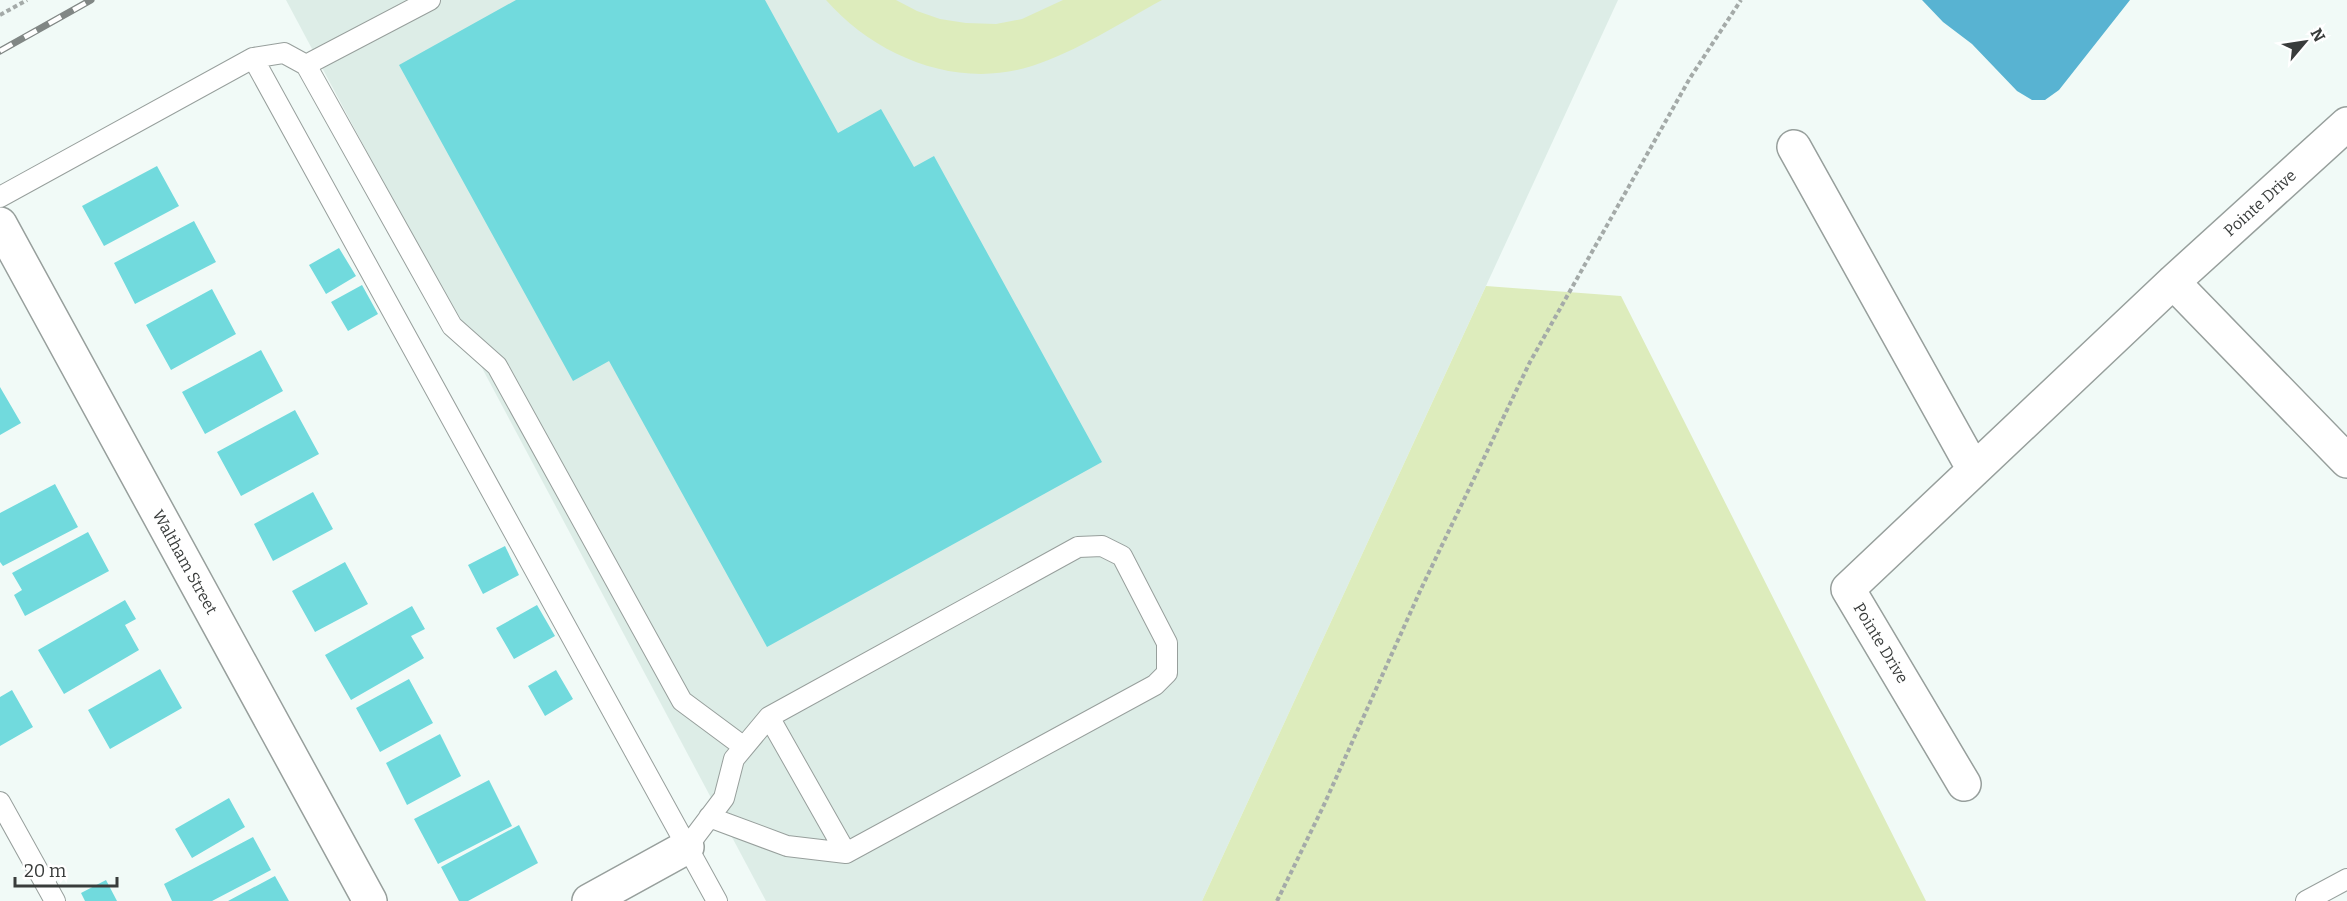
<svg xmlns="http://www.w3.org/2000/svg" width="2347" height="901" font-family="Bitter,serif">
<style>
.built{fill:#ddede7}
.green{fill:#ddecbc}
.water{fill:#58b3d2}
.building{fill:#71dadd}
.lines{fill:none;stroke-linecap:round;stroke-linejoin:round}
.lane-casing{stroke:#979f9c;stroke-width:22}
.street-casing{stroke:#979f9c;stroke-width:36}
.path{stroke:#a4aaa8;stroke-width:4;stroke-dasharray:4.5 3;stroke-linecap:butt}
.lane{stroke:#fff;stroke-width:20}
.street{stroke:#fff;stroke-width:33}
.rail-casing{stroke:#818785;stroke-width:7}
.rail{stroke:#fff;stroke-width:4.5;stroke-dasharray:14;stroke-linecap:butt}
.labels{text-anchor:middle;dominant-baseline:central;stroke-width:4.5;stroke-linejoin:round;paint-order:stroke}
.street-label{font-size:16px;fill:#393c3b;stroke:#fff}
</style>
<rect width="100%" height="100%" fill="#f1faf7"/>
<path class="built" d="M286 0H1618L1202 901H766Z"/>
<path class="green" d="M826 0H896L917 11 940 19 966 23 996 24 1022 19 1063 0H1162C1120 23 1078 51 1032 66 958 90 876 57 826 0Z
M1486 286 1621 296 1926 901H1202Z"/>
<path class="water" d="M1922 0H2130L2059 90 2045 100H2032L2017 91 1972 44 1943 22Z"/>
<path class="building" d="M516 0H765L838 133 881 109 914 167 934 156 1102 462 767 647 609 361 573 381 399 65Z
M157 166 179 206 104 246 82 206Z
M194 221 216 262 135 304 114 263Z
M339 248 356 276 326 294 309 265Z
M362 285 378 314 348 331 331 302Z
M212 289 236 334 171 370 146 325Z
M261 350 283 391 205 434 182 392Z
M0 387 21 423 0 435Z
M295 410 319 454 241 496 217 452Z
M55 484 78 527 3 566 0 562V513Z
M313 492 333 529 273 561 254 524Z
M88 532 109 571 25 616 14 595 22 590 12 573Z
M505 546 519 575 483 594 468 565Z
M345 562 368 604 315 632 292 591Z
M125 600 136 619 125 625 139 650 64 694 38 650Z
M537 605 555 636 514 659 496 628Z
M412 606 425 629 411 636 424 658 351 700 325 655Z
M160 669 182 708 110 749 88 710Z
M556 670 573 699 545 716 528 686Z
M409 679 433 723 380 752 356 708Z
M12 690 33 727 0 746V697Z
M440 734 461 776 407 805 386 763Z
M489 780 512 826 438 864 414 819Z
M229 798 245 827 192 858 175 829Z
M519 825 538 863 468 901H459L441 867Z
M253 837 271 870 212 901H172L164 884Z
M275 876 289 901H228Z
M106 880 117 901H85L81 893Z"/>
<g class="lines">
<g class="lane-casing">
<path id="lane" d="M430 0 306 65 452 326 497 366 682 701 744 747
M253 58 717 901
M0 197 253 58 284 53 306 65
M769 717 846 853
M0 802 55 901
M687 847 724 798 734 759 769 717 1078 547 1102 546 1122 556 1167 643V673L1155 685 846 853 787 846 709 817
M2306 901 2347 879"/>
</g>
<g class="street-casing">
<path id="street" d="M1794 147 1974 470
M0 224 370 901
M2173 282 2347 461
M1964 784 1848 589 2173 282 2347 124
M589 901 687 847"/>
</g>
<path class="path" d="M0 15 27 0
M1277 901 1323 807 1421 589 1530 362 1690 78 1741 0"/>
<use href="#lane" class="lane"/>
<use href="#street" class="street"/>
<g class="rail-casing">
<path id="rail" d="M0 51 91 0"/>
</g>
<use href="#rail" class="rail"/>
</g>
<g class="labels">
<g class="street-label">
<text transform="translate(2260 203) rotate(-42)">Pointe Drive</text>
<text transform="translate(185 562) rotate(61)">Waltham Street</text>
<text transform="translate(1881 643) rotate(59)">Pointe Drive</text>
</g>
</g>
<g transform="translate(2305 42) rotate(61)" stroke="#ffffff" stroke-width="4.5" paint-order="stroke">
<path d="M0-4.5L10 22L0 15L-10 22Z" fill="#393c3b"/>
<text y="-9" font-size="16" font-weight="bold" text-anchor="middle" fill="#393c3b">N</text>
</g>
<path d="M15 877v9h102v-9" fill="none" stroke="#393c3b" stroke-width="3"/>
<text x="24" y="877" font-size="18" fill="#393c3b" stroke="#ffffff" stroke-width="4.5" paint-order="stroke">20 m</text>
</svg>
